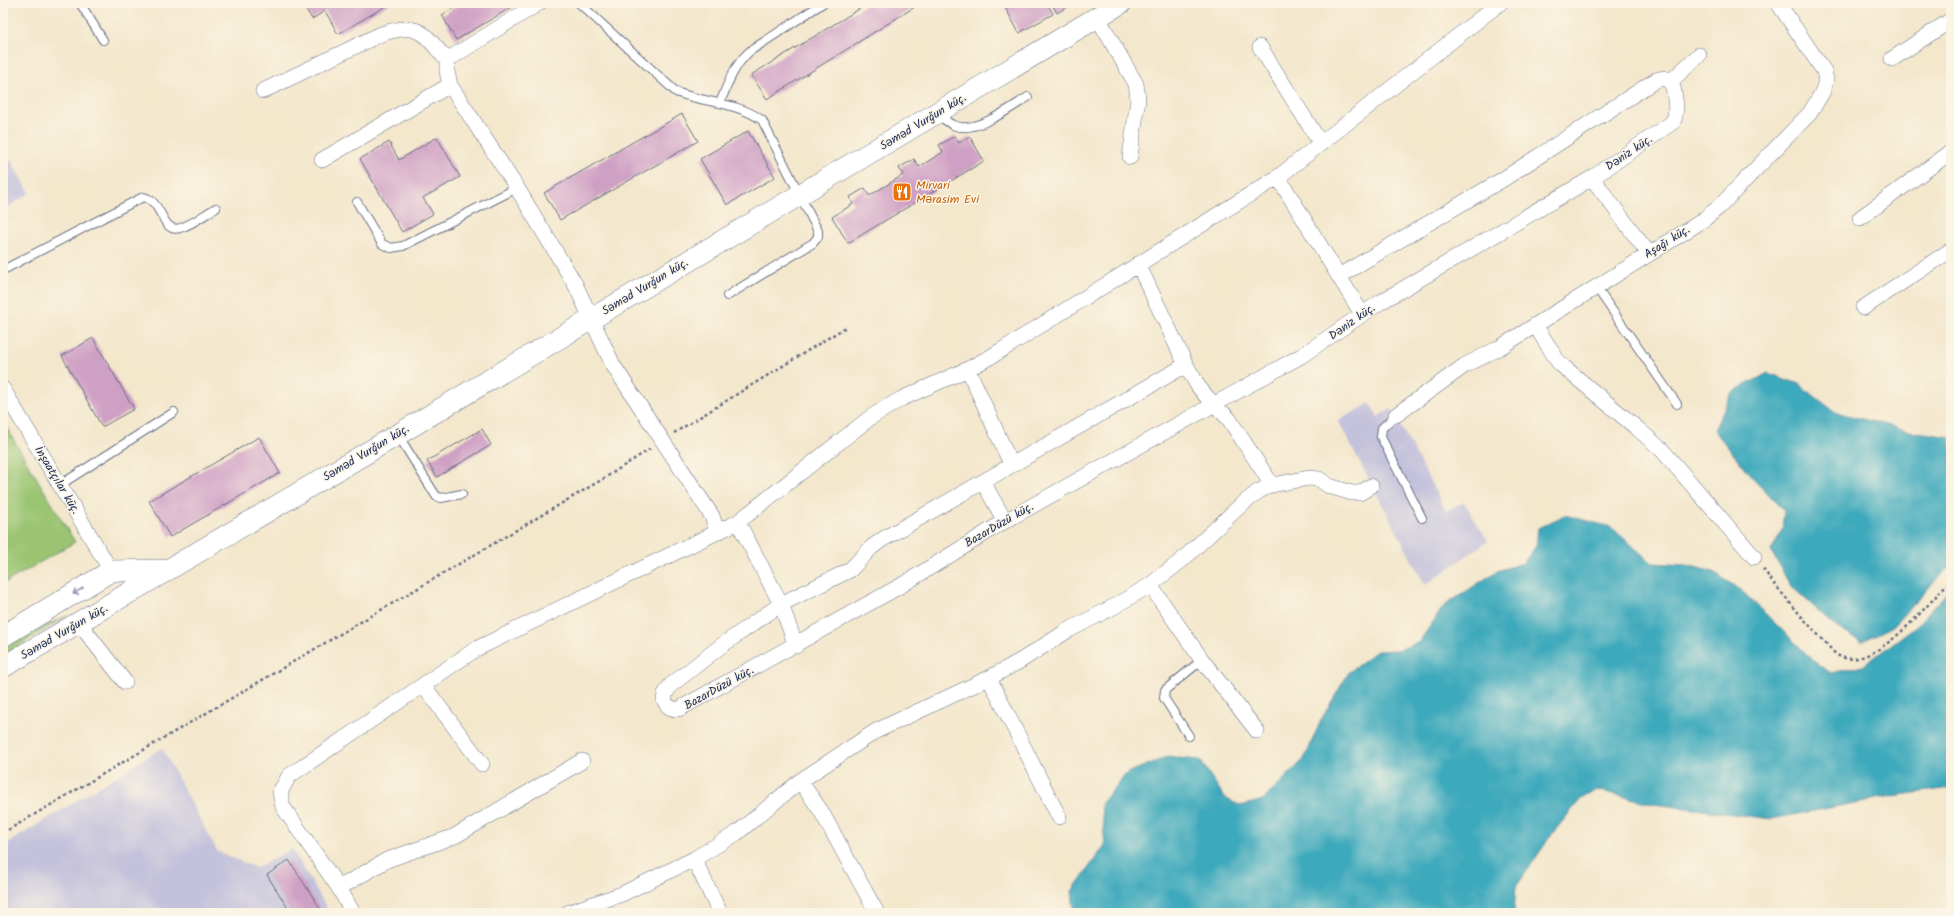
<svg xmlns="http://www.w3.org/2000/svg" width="1954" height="916" font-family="Kalam,sans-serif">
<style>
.industrial{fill:#c3c1db}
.green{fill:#9ac471;stroke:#5a7a68}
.water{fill:#3ca9bc;stroke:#2c6c8d}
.building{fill:#cfa0c5}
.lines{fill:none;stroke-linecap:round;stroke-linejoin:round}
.service-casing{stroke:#676f84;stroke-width:10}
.minor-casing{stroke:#676f84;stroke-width:16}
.secondary-casing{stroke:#676f84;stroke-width:22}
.path{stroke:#676f84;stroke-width:2.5;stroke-dasharray:3 3;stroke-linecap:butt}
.service{stroke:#fff;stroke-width:8}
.minor{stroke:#fff;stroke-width:15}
.secondary{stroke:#fff;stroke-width:21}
.oneway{stroke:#8d97ae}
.labels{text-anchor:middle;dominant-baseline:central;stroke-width:3;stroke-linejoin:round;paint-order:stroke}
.street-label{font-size:12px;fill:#1b2f5e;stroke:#fcf5e5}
.food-label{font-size:12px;fill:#c56008;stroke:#fcf5e5;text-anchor:start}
</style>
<rect width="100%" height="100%" fill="#fcf5e5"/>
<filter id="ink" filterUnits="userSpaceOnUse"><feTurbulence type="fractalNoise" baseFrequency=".025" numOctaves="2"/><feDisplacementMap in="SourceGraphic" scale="8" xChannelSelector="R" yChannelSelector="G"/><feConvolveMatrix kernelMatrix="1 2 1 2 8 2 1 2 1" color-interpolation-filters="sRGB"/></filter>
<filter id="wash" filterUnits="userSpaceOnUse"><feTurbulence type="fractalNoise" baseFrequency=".012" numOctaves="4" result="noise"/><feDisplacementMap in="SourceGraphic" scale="16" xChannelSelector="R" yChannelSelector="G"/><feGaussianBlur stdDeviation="0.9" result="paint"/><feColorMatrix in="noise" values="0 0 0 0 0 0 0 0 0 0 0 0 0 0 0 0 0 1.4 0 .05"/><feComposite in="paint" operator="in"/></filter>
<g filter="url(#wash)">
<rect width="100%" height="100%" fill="#f3e7cc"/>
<path class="industrial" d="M3 148 30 193 3 210Z
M1370 403 1378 417 1391 408 1446 511 1464 502 1488 541 1425 585 1338 421Z
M162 748 217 851 256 868 292 849 330 913H3V846Z"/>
<path class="green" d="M3 422 75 542 3 584Z
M67 616 3 655V648L27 634Z"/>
<path class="water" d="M1768 373 1799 384 1835 412 1909 431 1951 437V564L1893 626 1861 642 1836 627 1790 585 1771 551 1782 530 1784 510 1751 476 1714 430 1732 392Z
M1565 515 1611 527 1652 563 1687 565 1714 572 1743 592 1816 663 1831 673 1863 666 1917 625 1951 588V788L1892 796 1772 819 1654 804 1597 790 1581 799 1552 834 1516 887 1514 913H1074L1072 891 1105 845 1101 804 1127 773 1167 757 1200 760 1225 798 1241 806 1263 800 1304 759 1322 718 1349 672 1377 651 1399 650 1419 642 1444 606 1497 571 1523 563 1536 546 1538 528Z"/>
<g id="blocks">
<path class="building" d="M302 3H391L338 34 325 11 312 19Z
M462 3H519L456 40 442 15Z
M869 3H921L767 99 751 75Z
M1007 3H1047L1053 14 1019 33 1004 5Z
M1051 3H1074L1057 13Z
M682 114 698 141 560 220 544 193Z
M748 131 775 177 727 205 700 159Z
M955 136 959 143 970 137 984 161 848 243 832 217 853 204 850 197 865 188 869 196 903 175 899 168 914 159 919 167 943 152 939 145Z
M437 137 460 177 423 198 433 214 402 232 360 159 389 142 399 160Z
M93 338 134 409 102 427 62 356Z
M482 429 491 445 437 477 427 461Z
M259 437 280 473 170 537 149 501Z
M289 860 323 913H291L267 875Z"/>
</g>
</g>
<g filter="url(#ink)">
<use href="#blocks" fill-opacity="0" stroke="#676f84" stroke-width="1"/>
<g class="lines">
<g class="service-casing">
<path id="service" d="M80 3 103 40
M579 3 676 92C704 103 737 102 762 120L818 231V237L813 243 727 296
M720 103C728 83 734 65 750 51L823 3
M937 114C942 118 947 122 953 125 975 135 1010 108 1028 97
M357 202 382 244 391 248 403 246 517 188
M3 270 143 197C163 200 161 234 180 228 192 225 205 214 216 208
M1596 287 1677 404
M1396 415 1382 428 1381 437 1422 518
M398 435 436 496 441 498 462 494
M60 485 174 412
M1189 736 1164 698 1165 690 1202 660"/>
</g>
<g class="minor-casing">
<path id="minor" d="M539 3 447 60V71L450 85 517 188 575 284 613 365 712 516 717 532
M1098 18 1136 84 1138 99 1130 157
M1260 47 1321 144
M1892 59 1951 20
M1671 81 1699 55
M263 91 381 34C420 21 423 33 447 60
M322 160 450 85
M1278 177 1362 314
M1592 178 1649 254
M1860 218 1951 152
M1138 264 1186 365 1198 386 1205 395 1229 419 1272 485
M1863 308 1951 250
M1535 325 1559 363 1638 429 1662 450 1754 557
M1186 365 883 539 872 547 850 570 781 604 721 646 671 685 665 694 664 700C668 708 671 709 679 709L902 585 1005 521 1301 356 1379 303 1592 178 1673 122C1678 112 1675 92 1671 81L1664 78 1656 80 1505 178 1339 276
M968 369 1011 464
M3 389 111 571
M1396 415 1464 366 1499 348 1702 221 1720 206 1810 113 1823 91 1826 80 1824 71 1778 3
M983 482 1005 521
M738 522 781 604 796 646
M1150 585 1202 660 1257 731
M79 623 125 682
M989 678 1059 817
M423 685 482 764
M800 781 821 811 877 913
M694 859 720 913
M339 888 387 860 455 836 582 761
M353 913 339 888 283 807 280 792 289 776 476 649 738 522 871 417 901 399 968 369 992 356 1278 177 1500 3
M567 913 622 894 694 859 737 833 800 781 876 731 989 678 1020 661 1067 631 1115 606 1150 585 1181 561 1240 506 1259 491 1272 485 1309 478 1319 479 1329 486 1352 493H1360L1371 486"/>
</g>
<g class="secondary-casing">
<path id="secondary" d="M111 571 167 570
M3 636 111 571
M3 667 397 435 1121 3"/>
</g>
<path class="path" d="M674 433 846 327
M1763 569C1782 594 1802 618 1824 641 1828 645 1834 654 1839 656 1875 673 1928 603 1951 580
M3 833 603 479 650 449"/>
<use href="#service" class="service"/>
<use href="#minor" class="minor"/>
<use href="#secondary" class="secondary"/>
</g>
<defs><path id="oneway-shaft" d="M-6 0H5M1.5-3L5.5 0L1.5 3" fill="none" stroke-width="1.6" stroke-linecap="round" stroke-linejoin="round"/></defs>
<use class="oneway" href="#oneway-shaft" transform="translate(78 591) rotate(149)"/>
</g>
<defs>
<g id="restaurant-square" transform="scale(1)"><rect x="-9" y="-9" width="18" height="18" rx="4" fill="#e8710a" stroke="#fcf5e5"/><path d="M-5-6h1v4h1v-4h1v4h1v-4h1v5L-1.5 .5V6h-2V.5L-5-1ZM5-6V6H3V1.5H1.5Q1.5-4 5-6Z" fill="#fff"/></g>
</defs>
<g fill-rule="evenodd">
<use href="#restaurant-square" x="902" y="192"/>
</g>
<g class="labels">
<g class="street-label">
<text transform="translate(923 122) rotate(-31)">Səməd Vurğun küç.</text>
<text transform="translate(1629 153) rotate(-34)">Dəniz küç.</text>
<text transform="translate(1667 242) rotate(-32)">Aşağı küç.</text>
<text transform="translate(645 287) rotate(-31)">Səməd Vurğun küç.</text>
<text transform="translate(1352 322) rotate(-35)">Dəniz küç.</text>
<text transform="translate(366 453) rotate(-31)">Səməd Vurğun küç.</text>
<text transform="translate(57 480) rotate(59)">İnşaatçılar küç.</text>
<text transform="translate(999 525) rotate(-30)">BazarDüzü küç.</text>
<text transform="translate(64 632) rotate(-30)">Səməd Vurğun küç.</text>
<text transform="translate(719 688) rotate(-29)">BazarDüzü küç.</text>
</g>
<g class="food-label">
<text x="916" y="185">Mirvari<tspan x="916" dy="14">Mərasim Evi</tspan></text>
</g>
</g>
<rect width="1954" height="916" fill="none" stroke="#fcf5e5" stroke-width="16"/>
</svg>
